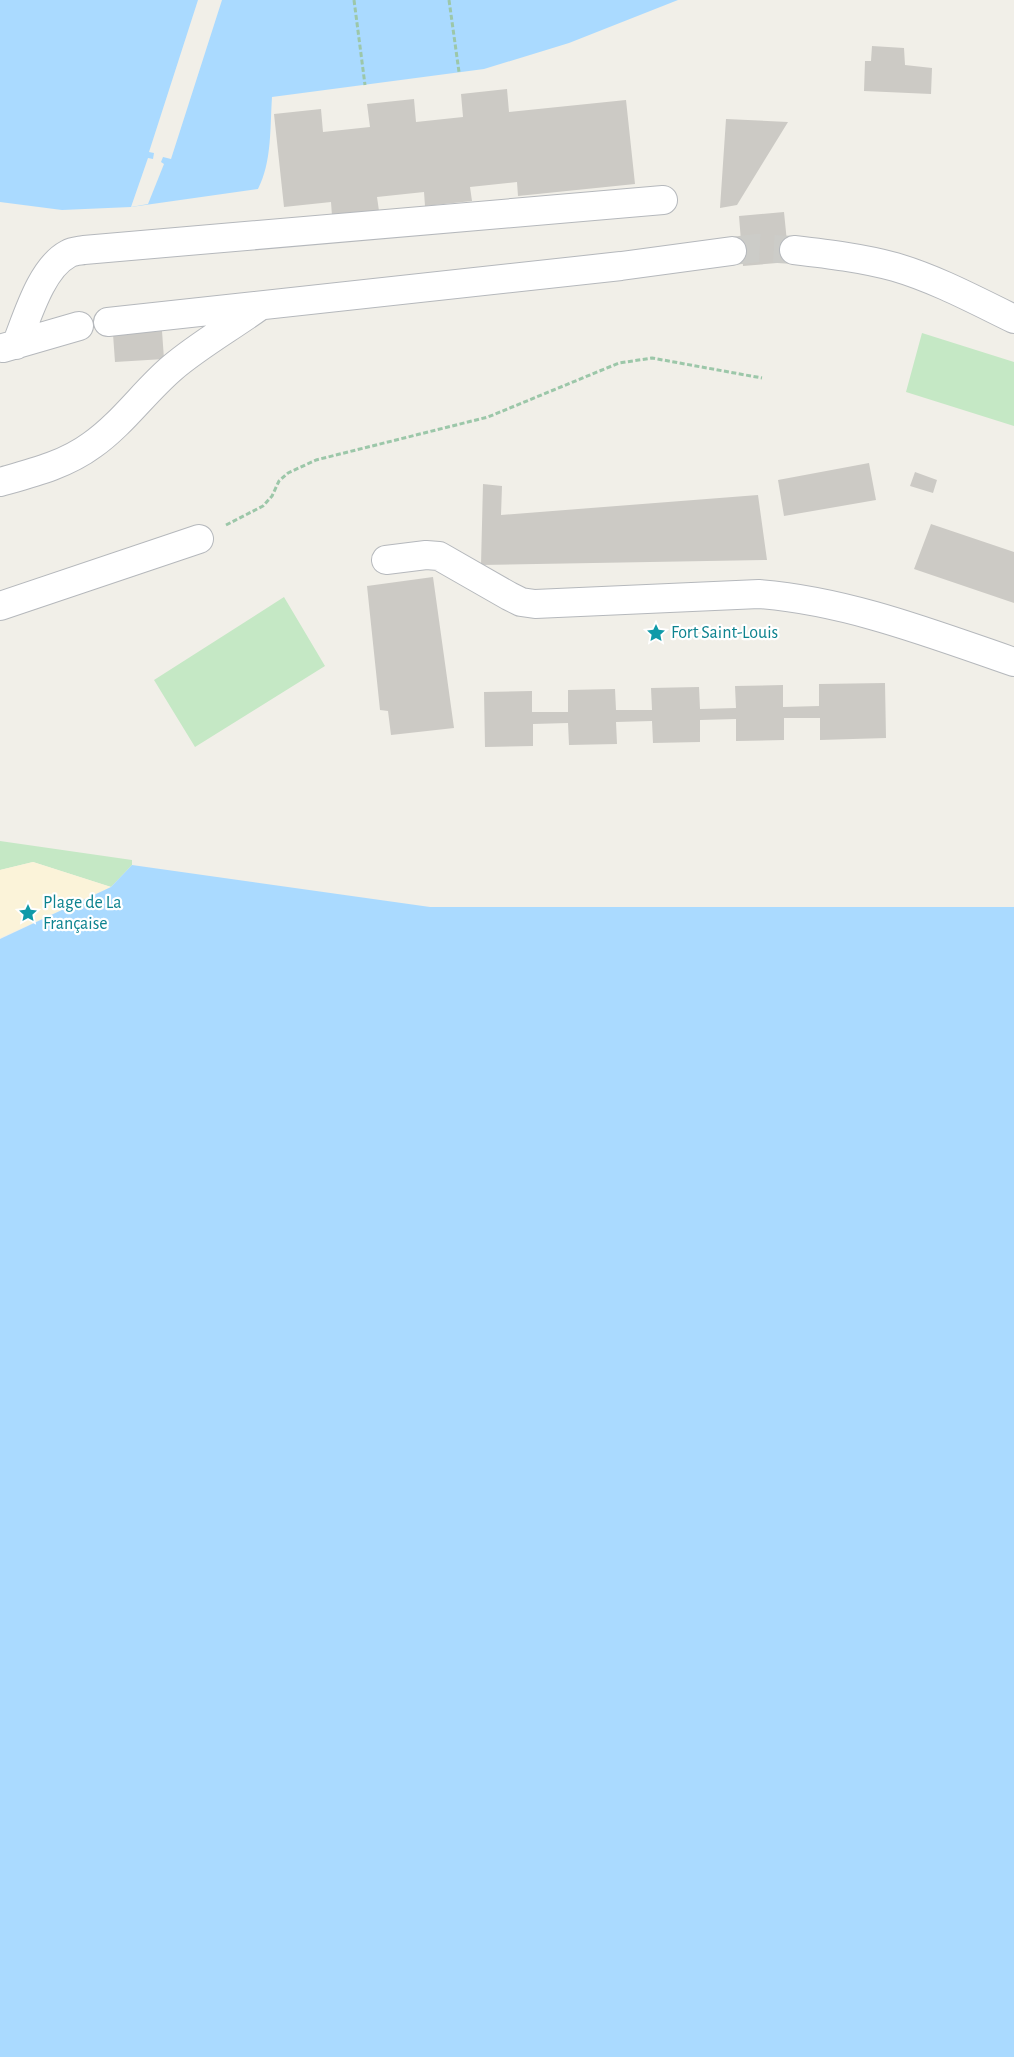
<svg xmlns="http://www.w3.org/2000/svg" width="1014" height="2057" font-family="'Alegreya Sans',sans-serif">
<style>
.green{fill:#c5e8c5}
.sand{fill:#fbf3d9}
.water{fill:#aadaff}
.pier{fill:#f1efe8}
.building{fill:#cccac5}
.lines{fill:none;stroke-linecap:round;stroke-linejoin:round}
.minor-tunnel{stroke:#ccccc8;stroke-width:28;stroke-dasharray:28 14;stroke-linecap:butt}
.minor-casing{stroke:#b5b8bc;stroke-width:30}
.path{stroke:#9cc7a9;stroke-width:3;stroke-dasharray:5 2.5;stroke-linecap:butt}
.minor{stroke:#fff;stroke-width:28}
.labels{text-anchor:middle;dominant-baseline:central;stroke-width:4.5;stroke-linejoin:round;paint-order:stroke}
.culture-label{font-size:18px;fill:#0d838f;stroke:#fff;text-anchor:start}
</style>
<rect width="100%" height="100%" fill="#f1efe8"/>
<path class="green" d="M922 333 1014 362V426L906 392Z
M284 597 325 666 195 747 154 680Z
M0 841 132 860V865L111 887 33 862 0 870Z"/>
<path class="sand" d="M33 862 111 887 0 938V870Z"/>
<path class="water" d="M0 0H678L569 43 484 69 272 97C270 127 272 162 258 189L131 207 62 210 0 202Z
M132 865 430 907H1014V2057H0V939L111 887Z"/>
<path class="pier" d="M198 0H222L171 159 163 157 161 162 164 164 148 204 131 207 148 158 153 159 154 153 149 152Z"/>
<path class="building" d="M872 46 904 48 905 65 932 68 931 94 864 91 865 61H871Z
M507 89 509 112 626 100 635 184 518 196 517 182 470 187 472 201 425 206 424 192 377 197 379 211 332 216 331 202 284 207 274 114 321 109 323 132 370 127 367 104 414 99 416 122 463 117 461 94Z
M726 119 788 122 737 205 720 208Z
M784 212 789 262 743 266 739 216Z
M162 331 164 359 115 362 113 334Z
M869 463 876 500 784 516 778 480Z
M915 472 937 480 933 493 910 486Z
M483 484 502 486 501 515 758 495 767 560 481 565Z
M931 524 1014 552V603L914 569Z
M433 577 454 728 391 735 388 711 380 710 367 586Z
M885 683 886 738 820 740V718H784V740L736 741V719L700 720V742L653 743 652 721 616 722 617 744 569 745 568 723 533 724V746L485 747 484 692 532 691V712H568V690L615 689 616 710H652L651 688 699 687 700 709 736 708 735 686 783 685V707L819 706V684Z"/>
<g class="lines">
<path class="minor-tunnel" d="M732 251 758 248 794 250"/>
<g class="minor-casing">
<path id="minor" d="M794 250C828 254 862 258 895 267 936 279 975 300 1014 319
M108 322 621 266 732 251
M16 345C27 318 41 268 68 254 73 251 79 251 84 250L663 200
M3 348 79 326
M0 482C32 473 65 465 92 445 122 424 144 392 172 368 199 345 231 327 260 306
M386 560 426 555 439 556 509 596 521 602 535 604 759 594C847 601 930 633 1014 662
M0 606 199 539"/>
</g>
<path class="path" d="M354 0 365 85
M449 0 459 72
M226 525 263 506 272 496 279 481 288 473 316 460 488 417 619 363 652 358 762 378"/>
<use href="#minor" class="minor"/>
</g>
<defs>
<g id="sight-bare" transform="scale(1.5)"><path d="M0-6L1.8-2.2L6-1.7L2.9 1.2L3.7 5.4L0 3.3L-3.7 5.4L-2.9 1.2L-6-1.7L-1.8-2.2Z" fill="#0f9aa8" stroke="#fff" stroke-width="2.5" paint-order="stroke"/></g>
</defs>
<g fill-rule="evenodd">
<use href="#sight-bare" x="656" y="633"/>
<use href="#sight-bare" x="28" y="913"/>
</g>
<g class="labels">
<g class="culture-label">
<text x="671" y="633">Fort Saint-Louis</text>
<text x="43" y="903">Plage de La<tspan x="43" dy="21">Française</tspan></text>
</g>
</g>
</svg>
